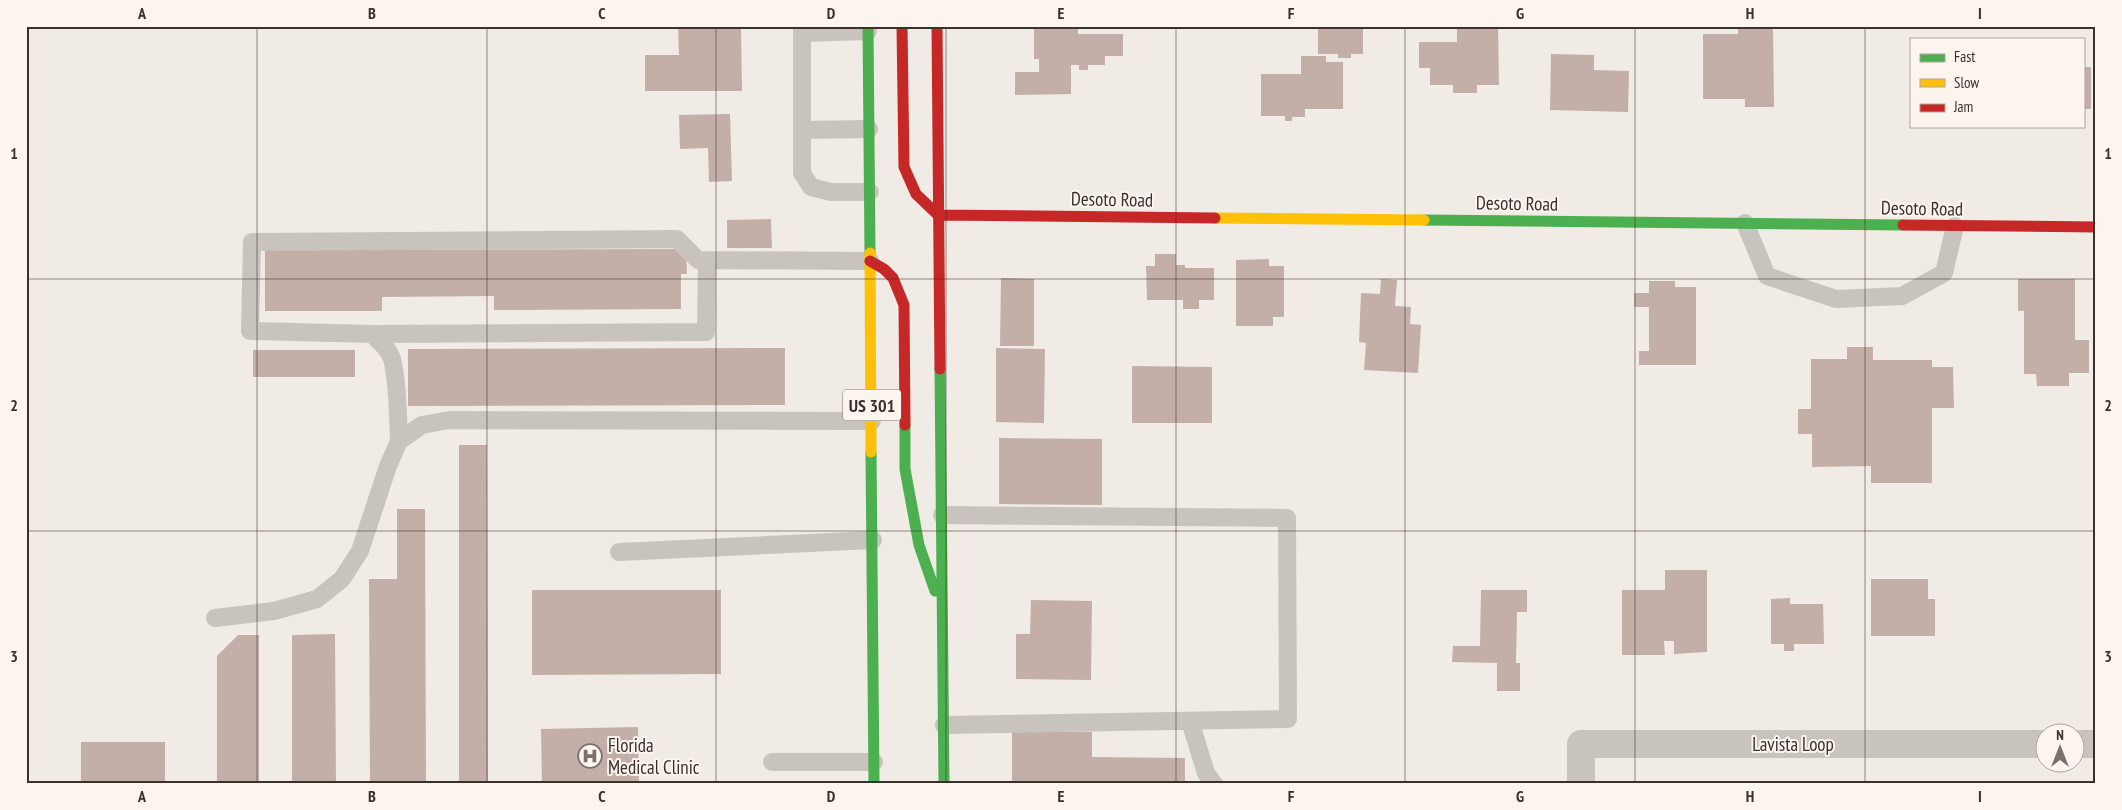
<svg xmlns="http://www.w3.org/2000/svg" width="2122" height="810" font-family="'PT Sans Narrow',sans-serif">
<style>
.building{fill:#c3afa7}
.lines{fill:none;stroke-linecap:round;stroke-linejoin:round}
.lane{stroke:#c9c3be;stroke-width:18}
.street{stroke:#c9c3be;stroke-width:28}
.fast{stroke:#4caf50;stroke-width:11}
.slow{stroke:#ffc107;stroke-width:11}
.jam{stroke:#c62828;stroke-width:11}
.grid{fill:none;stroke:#3b302b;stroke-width:1;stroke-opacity:0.55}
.labels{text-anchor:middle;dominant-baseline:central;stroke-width:4;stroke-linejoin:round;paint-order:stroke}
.shield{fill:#fbf5ee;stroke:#756b66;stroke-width:1}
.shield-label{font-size:18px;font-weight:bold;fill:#3b302b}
.street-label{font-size:19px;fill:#3b302b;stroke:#fbf5ee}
.poi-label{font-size:19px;fill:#3b302b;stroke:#fbf5ee;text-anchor:start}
.neatline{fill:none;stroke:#3b302b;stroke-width:2}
.grid-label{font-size:16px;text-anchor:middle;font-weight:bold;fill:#3b302b}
</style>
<rect width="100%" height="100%" fill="#f0ebe5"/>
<path class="building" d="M678 26H741L742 91H645V55H679Z
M1043 26H1078V34H1123V56H1105V65H1088V70H1079V65H1071V94L1015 95V72H1039V59H1034V28H1043Z
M1318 26 1363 28V54H1351V58H1338V54H1318Z
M1457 26H1498L1499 85H1477V93H1453V85H1430V68H1419V42H1457Z
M1738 26H1773L1774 107H1745V99H1703V34H1738Z
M1551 54 1594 55V70L1629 71 1628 112 1550 110Z
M1301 56H1326V62H1343V109H1305V117H1292V121H1285V116H1261V74H1301Z
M2083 67H2091V109H2083Z
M730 114 732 181 709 182 708 148 680 149 679 115Z
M771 219 772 248H727V220Z
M686 249 687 274H681V309L494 310V296L382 297V311H265V250Z
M1155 254H1176V265H1185V268H1214V300H1199V309H1183V300H1147L1146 266H1155Z
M1269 259V266H1284V317H1273V326H1236V260Z
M1001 278 1034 279V346H1000Z
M1381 279 1397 280 1395 306 1411 307 1410 324 1421 325 1418 373 1364 370 1366 343 1359 342 1361 293 1380 294Z
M2018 279H2075V340H2089V373H2069V386H2037L2036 374H2024V311H2018Z
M1649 281H1675V287H1696V365H1639V351H1649V307H1634V293H1649Z
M1847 347H1873V360H1932V367H1953L1954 408H1932V483H1871V466L1812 467V434H1798V409H1811V359H1847Z
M785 348V405L408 406V349Z
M996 348 1045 349 1044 423 996 422Z
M253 350H355V377H253Z
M1132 366 1212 367V423H1132Z
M999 438 1102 439V505L999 504Z
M459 445H487L488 784H459Z
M397 509H425L426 784H370L369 579H397Z
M1665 570H1707V652L1674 654V641H1664L1665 655H1622V590H1665Z
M1871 579H1928V599H1935V636H1871Z
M532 590H721V674L532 675Z
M1481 590H1527V612H1517L1516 663H1520V691H1497V663L1452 662 1453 646H1480Z
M1790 598V604H1823L1824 644H1794V651H1784V644H1771V599Z
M1031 600 1092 601 1091 680 1016 679V634H1030Z
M335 634 336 784H292V635Z
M238 635H259V784H217V656Z
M638 727 639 784H542L541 729Z
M1012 731 1092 732V757L1185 758V784H1012Z
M81 742H165V784H81Z"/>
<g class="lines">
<path class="lane" d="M802 26V173L811 187 831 192H870
M802 33 868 31
M802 130 869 129
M1745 223 1767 276 1836 299 1902 296 1944 273 1955 226
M372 334 706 332 707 260
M399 441C398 418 398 381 392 359 389 349 379 341 372 334L250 331 252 242 677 239 698 260 870 261
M942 515 1287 518 1288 719 944 725
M619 552 873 540
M215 618 274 611 317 599 342 579 360 551 388 466 399 441 422 425 449 420 872 421
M1190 721 1206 773 1214 784
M772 762H874"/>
<path class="street" d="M2074 744H2096
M1581 784V744H2044"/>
<path class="fast" d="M868 26 870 253
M1424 220 1903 225
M940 369 944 784
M905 425V469L919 545 935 591
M871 452 874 784"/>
<path class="slow" d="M1215 218 1424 220
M870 253 871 452"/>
<path class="jam" d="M902 26 904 167 916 194 938 215
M937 26 940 369
M938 215 1215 218
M1903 225 2096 227
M870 261 884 269 893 278 904 305 905 425"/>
</g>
<path class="grid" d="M257 26V784M487 26V784M716 26V784M946 26V784M1176 26V784M1405 26V784M1635 26V784M1865 26V784M26 279H2096M26 531H2096"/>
<defs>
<g id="hospital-ring" transform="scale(1.25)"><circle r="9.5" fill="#fbf5ee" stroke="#7a716c" stroke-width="1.5"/><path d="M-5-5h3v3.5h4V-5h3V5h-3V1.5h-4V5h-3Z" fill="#7a716c"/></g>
</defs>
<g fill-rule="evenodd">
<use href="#hospital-ring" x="590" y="756"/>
</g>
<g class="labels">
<rect class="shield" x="843" y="389.5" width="58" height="31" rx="4"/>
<g class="shield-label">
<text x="872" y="405">US 301</text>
</g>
<g class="street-label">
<text transform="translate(1112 199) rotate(1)">Desoto Road</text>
<text transform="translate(1517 203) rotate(1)">Desoto Road</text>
<text transform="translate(1922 208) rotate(1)">Desoto Road</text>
<text x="1793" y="744">Lavista Loop</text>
</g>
<g class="poi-label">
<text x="608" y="745">Florida<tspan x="608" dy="22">Medical Clinic</tspan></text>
</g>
</g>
<rect width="2122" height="810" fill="none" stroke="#fbf5ee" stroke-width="55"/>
<rect x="1910" y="38" width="175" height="90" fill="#fbf5ee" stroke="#aea6a0"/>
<rect x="1920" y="54" width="25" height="8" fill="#4caf50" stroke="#aea6a0"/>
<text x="1954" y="62" font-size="15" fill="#3b302b">Fast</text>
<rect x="1920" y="79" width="25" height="8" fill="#ffc107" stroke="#aea6a0"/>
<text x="1954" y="88" font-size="15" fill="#3b302b">Slow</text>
<rect x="1920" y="104" width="25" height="8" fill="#c62828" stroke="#aea6a0"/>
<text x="1954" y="112" font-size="15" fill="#3b302b">Jam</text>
<g transform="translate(2060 748)"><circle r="24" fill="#fbf5ee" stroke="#aea6a0"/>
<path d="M0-4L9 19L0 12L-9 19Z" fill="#7a716c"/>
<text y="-8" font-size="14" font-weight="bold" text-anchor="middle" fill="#3b302b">N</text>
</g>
<rect x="28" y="28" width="2066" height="754" class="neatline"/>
<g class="grid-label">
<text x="142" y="19">A</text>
<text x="372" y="19">B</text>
<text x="602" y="19">C</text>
<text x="831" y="19">D</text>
<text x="1061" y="19">E</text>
<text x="1291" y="19">F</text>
<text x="1520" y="19">G</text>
<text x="1750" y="19">H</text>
<text x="1980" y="19">I</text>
<text x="14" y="159">1</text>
<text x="2108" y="159">1</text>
<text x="14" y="411">2</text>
<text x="2108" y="411">2</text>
<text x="14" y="662">3</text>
<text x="2108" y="662">3</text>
<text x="142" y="802">A</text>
<text x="372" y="802">B</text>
<text x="602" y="802">C</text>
<text x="831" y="802">D</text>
<text x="1061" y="802">E</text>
<text x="1291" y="802">F</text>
<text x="1520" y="802">G</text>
<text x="1750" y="802">H</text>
<text x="1980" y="802">I</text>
</g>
</svg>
